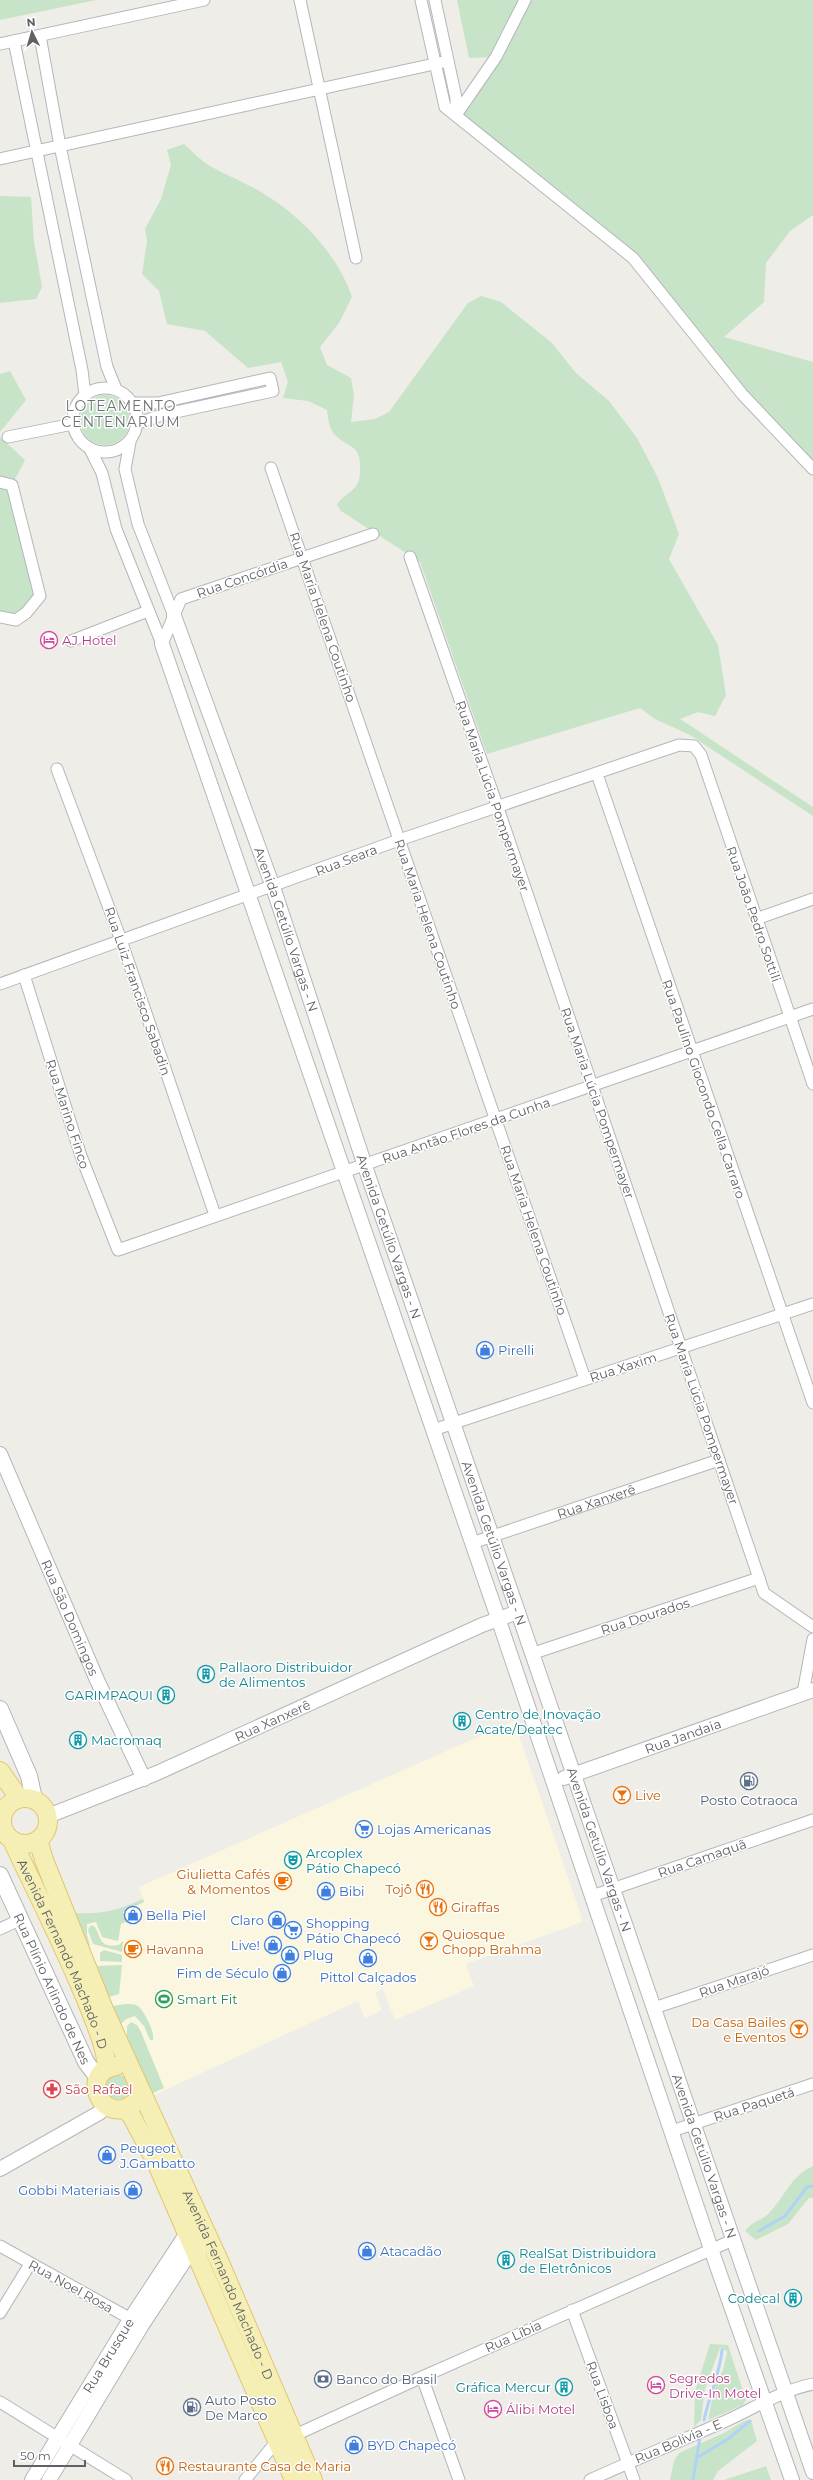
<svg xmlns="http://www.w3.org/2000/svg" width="813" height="2480" font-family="Montserrat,sans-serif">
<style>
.commercial{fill:#faf6e0}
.green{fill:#c7e3c8}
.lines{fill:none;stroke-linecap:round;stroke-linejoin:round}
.stream{stroke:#b0d3f5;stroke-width:3}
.minor-casing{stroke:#b4b6ba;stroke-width:13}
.tertiary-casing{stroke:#b4b6ba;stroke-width:16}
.secondary-casing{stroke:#b3b5ba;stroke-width:18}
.primary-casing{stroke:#e1c76d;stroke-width:20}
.minor{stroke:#fff;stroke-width:11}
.tertiary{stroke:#fff;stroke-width:14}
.secondary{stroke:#fff;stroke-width:16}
.primary{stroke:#f6efb5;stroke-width:18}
.labels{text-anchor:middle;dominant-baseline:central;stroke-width:3;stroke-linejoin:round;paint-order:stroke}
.street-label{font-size:13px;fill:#5e6165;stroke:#fff}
.hotel-label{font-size:13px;fill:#b23c85;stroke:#fff;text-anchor:start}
.shop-label{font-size:13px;fill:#366cbe;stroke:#fff;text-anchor:start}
.culture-label{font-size:13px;fill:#0d838f;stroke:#fff;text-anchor:start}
.food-label{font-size:13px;fill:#c56008;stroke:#fff;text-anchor:start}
.service-label{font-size:13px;fill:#4e5e75;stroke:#fff;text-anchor:start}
.leisure-label{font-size:13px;fill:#27864d;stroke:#fff;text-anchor:start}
.health-label{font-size:13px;fill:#be3a42;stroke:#fff;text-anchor:start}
.neighbourhood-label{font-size:14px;letter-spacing:1px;fill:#6f7377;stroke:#fff}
</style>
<rect width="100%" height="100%" fill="#efede7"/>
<path class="commercial" d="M514 1721 580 1912 582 1922 466 1964 474 1986 395 2020 383 1989 375 1993 382 2010 365 2018 358 2001 152 2096 74 1913 103 1914 120 1909 143 1899 139 1887Z"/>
<path class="green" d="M0 0H96L0 20Z
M457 0H813V215L790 231 766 263 764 302 724 337 813 362V469L633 258 456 115 496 57 469 58Z
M184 144C192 151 200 160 210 166 227 176 247 183 264 194 301 216 338 255 352 297L339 323 320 347 327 365 351 378 354 395 351 422 375 419 389 412 468 303 481 296 501 302 552 343 576 373 609 401 637 438 658 478 679 534 669 559 718 645 726 695 715 716 698 712 680 719 813 807V816L690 735 655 719 640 708 487 754 420 562 341 511 337 505C343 494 355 493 359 480 360 477 360 472 360 468 361 445 349 448 336 436 329 430 328 418 327 410L308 401 283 398 288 382 281 362 248 368 205 331 167 324 159 291 142 274 147 241 145 229 161 199 171 165 167 150Z
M0 196 31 197 34 242 42 287 36 299 0 303Z
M10 371 26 400 0 432V374Z
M80 420a25 25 0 1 1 50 0a25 25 0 1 1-50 0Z
M0 437 25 460 12 485 40 596 26 613 0 617Z
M143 1899 144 1902 123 1912 129 1924 125 1922 121 1924 118 1941 102 1937 96 1922 87 1924V1935L90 1945H88L74 1913C105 1914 115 1911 143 1899Z
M91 1925 95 1927C102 1939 99 1948 119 1945L123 1941 122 1952 93 1944 88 1930Z
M104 1950 122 1955V1962L100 1961V1953Z
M122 1965 119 1994 109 1997 97 1966Z
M125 2004C130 2004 134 2004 138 2006 144 2011 155 2032 153 2040H150L144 2026 135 2016 126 2019 121 2024 113 2006Z
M131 2022 137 2025 141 2032 164 2088 151 2094 127 2037V2026Z
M106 2087a12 12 0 1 1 24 0a12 12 0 1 1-24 0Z
M813 2166V2198H809L788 2224 756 2240 745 2231C754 2220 759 2222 767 2215 785 2198 789 2177 813 2166Z
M710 2344 728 2345 746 2400 743 2405 708 2420 715 2384 723 2370 727 2353V2351L720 2348 705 2388 701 2420 694 2427 695 2391Z
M746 2420H751L757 2441 718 2471 713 2480H670L674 2461 679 2453 724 2433Z
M766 2466 771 2480H724Z"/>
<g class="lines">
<path class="stream" d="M759 2231 785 2216 807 2187 813 2186
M704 2420C709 2396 720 2373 722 2350
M698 2457 728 2439 750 2421
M693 2480 700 2437"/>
<g class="minor-casing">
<g id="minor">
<path d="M300 0 356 258"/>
<path d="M421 0 445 107 633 258 742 394 813 469"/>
<path d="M435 0 456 98V115"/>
<path d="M40 36 60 146 107 367 116 389"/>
<path d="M14 41 82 370 85 395"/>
<path d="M0 44 204 0"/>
<path d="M456 115 496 57 525 0"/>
<path d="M0 159 448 61"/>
<circle cx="105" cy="420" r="32"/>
<path d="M133 403H158L270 378 273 391 162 415 138 423"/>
<path d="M8 437 73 424"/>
<path d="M130 442 125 469 138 524 174 616"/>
<path d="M90 449 102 473 116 529 162 644"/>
<path d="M271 468 585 1379"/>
<path d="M0 482 12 485 40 596 26 613 16 620 0 617"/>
<path d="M410 557 498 808 764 1593 813 1627"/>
<path d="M71 641 148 611"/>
<path d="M162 644 181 599 373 534"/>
<path d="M57 769 121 940 215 1215"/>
<path d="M597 774 813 1403"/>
<path d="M756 919 813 899"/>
<path d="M24 975 81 1156 118 1250 813 1009"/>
<path d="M0 984 399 840 679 745 694 746 701 755 813 1084"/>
<path d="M433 1430 813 1304"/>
<path id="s1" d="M472 1543 719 1460"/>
<path d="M531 1654 759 1578"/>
<path d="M803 1693 813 1639"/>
<path d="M592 1896 813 1820"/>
<path d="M0 1929 19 1920"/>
<path d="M654 2008 813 1955"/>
<path d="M672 2131 813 2084"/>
<path d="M0 2246 138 2323"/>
<path d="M572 2310 634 2480"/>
<path d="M0 2313 30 2264"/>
<path d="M422 2377 459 2480"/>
<path d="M0 2402 126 2480"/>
<path d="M245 2480 276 2442 304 2431 422 2377 733 2240"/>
<path d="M590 2480C636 2459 683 2440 728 2420 756 2407 783 2390 813 2384"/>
</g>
</g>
<g class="tertiary-casing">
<g id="tertiary">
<path id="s2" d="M174 616 273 887 368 1175 813 2472"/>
<path d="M162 644 497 1615 711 2249 792 2480"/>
<path id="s3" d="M0 1454 97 1680 144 1779"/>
<path id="s4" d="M564 1778 813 1690"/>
<path id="s5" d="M48 1816 157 1773 482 1625 518 1612"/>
<path d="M0 2169 99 2113 106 2106"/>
<path id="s6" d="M32 2480 131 2318 187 2233 195 2230"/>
<path d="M49 2480 142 2325 187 2257 194 2249 202 2246"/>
</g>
</g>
<g class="secondary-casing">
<g id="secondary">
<path d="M0 1709 29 1776 34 1799"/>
<path id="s7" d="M0 1875 86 2062 98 2078"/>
</g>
</g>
<g class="primary-casing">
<g id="primary">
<path d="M0 1771 19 1798"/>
<circle cx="25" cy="1821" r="23"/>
<path id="s8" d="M12 1840C29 1878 112 2039 106 2069"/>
<path id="s9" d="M38 1840 44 1860 105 2012 220 2263 313 2480"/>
<path d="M116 2066C77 2072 103 2128 134 2103"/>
<path d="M124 2109 131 2115 156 2162 294 2480"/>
</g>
</g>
<use href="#minor" class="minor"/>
<use href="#tertiary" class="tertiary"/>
<use href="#secondary" class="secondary"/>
<use href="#primary" class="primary"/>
</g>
<defs>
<g id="hotel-ring" transform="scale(0.9)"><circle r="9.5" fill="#fff" stroke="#d1479c" stroke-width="1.5"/><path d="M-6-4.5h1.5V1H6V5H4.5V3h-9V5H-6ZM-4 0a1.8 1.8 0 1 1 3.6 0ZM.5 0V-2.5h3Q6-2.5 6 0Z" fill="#d1479c"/></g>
<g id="shop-ring" transform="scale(0.9)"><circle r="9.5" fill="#fff" stroke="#3f7fe0" stroke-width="1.5"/><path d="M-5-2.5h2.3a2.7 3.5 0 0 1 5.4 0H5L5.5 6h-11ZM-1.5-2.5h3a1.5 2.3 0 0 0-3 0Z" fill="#3f7fe0"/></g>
<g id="building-ring" transform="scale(0.9)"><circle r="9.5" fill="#fff" stroke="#0f9aa8" stroke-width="1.5"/><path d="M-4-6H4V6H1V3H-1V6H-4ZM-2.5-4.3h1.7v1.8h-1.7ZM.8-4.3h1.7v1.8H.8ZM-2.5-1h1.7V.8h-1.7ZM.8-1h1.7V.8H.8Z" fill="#0f9aa8"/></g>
<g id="fuel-ring" transform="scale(0.9)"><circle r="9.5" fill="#fff" stroke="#5c6f8a" stroke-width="1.5"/><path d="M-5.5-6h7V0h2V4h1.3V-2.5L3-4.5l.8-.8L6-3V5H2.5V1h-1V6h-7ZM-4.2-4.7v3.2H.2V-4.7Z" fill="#5c6f8a"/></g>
<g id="bar-ring" transform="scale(0.9)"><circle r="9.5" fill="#fff" stroke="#e8710a" stroke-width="1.5"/><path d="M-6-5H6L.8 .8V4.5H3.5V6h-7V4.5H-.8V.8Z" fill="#e8710a"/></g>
<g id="supermarket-ring" transform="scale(0.9)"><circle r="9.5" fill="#fff" stroke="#3f7fe0" stroke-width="1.5"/><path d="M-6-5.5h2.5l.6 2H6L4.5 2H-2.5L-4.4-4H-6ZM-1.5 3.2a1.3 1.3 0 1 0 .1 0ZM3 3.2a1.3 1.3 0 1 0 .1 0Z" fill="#3f7fe0"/></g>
<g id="theatre-ring" transform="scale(0.9)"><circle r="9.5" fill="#fff" stroke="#0f9aa8" stroke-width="1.5"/><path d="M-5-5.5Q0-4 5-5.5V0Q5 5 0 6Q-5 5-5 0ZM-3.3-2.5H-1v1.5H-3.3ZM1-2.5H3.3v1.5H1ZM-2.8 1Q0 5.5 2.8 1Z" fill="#0f9aa8"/></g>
<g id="cafe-ring" transform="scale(0.9)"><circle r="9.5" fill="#fff" stroke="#e8710a" stroke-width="1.5"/><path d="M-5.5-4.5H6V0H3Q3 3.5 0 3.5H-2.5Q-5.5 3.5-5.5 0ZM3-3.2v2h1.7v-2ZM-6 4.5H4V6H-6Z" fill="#e8710a"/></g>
<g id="restaurant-ring" transform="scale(0.9)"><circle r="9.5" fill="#fff" stroke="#e8710a" stroke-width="1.5"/><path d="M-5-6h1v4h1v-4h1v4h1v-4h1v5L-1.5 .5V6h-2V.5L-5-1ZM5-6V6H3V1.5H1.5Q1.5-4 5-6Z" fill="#e8710a"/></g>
<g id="stadium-ring" transform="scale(0.9)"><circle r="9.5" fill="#fff" stroke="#2e9e5b" stroke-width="1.5"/><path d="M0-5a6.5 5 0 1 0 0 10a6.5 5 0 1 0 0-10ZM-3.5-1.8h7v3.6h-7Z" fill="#2e9e5b"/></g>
<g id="pharmacy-ring" transform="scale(0.9)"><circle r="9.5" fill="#fff" stroke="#e0444e" stroke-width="1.5"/><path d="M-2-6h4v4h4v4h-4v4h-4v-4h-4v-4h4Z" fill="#e0444e"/></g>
<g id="bank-ring" transform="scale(0.9)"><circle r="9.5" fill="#fff" stroke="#5c6f8a" stroke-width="1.5"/><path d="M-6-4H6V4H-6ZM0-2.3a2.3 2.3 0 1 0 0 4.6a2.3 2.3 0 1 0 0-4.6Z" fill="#5c6f8a"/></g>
</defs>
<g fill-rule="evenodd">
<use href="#hotel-ring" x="49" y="640"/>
<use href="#shop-ring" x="485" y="1350"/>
<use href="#building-ring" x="206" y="1674"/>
<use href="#building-ring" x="166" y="1695"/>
<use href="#building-ring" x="462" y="1721"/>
<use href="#building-ring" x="78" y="1740"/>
<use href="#fuel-ring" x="749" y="1781"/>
<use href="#bar-ring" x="622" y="1795"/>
<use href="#supermarket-ring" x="364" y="1829"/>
<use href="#theatre-ring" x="293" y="1860"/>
<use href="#cafe-ring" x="283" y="1881"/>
<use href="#restaurant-ring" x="425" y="1889"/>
<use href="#shop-ring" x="326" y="1891"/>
<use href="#restaurant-ring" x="438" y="1907"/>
<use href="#shop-ring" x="133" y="1915"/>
<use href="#shop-ring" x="277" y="1920"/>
<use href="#supermarket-ring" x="293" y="1930"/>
<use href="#bar-ring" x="429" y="1941"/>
<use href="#shop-ring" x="273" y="1945"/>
<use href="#cafe-ring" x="133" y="1949"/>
<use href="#shop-ring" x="290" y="1955"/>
<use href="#shop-ring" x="368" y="1958"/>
<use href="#shop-ring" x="282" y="1973"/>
<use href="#stadium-ring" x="164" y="1999"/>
<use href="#bar-ring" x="799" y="2029"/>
<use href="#pharmacy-ring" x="52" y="2089"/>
<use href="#shop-ring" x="107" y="2155"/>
<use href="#shop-ring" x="133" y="2190"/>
<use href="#shop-ring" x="367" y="2251"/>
<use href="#building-ring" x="506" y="2260"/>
<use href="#building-ring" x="793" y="2298"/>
<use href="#bank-ring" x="323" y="2379"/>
<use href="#hotel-ring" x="656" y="2385"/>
<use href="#building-ring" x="564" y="2387"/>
<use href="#fuel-ring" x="192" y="2407"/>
<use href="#hotel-ring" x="493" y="2409"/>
<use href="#shop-ring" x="354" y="2445"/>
<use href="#restaurant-ring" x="165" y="2466"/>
</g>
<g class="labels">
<g class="street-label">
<text transform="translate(242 578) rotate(-19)">Rua Concórdia</text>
<text transform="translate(323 617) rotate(71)">Rua Maria Helena Coutinho</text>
<text transform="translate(493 796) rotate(71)">Rua Maria Lúcia Pompermayer</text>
<text transform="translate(346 860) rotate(-21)">Rua Seara</text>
<text transform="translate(754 914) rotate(71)">Rua João Pedro Sottili</text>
<text transform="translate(428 924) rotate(71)">Rua Maria Helena Coutinho</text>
<text stroke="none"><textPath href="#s2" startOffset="333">Avenida Getúlio Vargas - N</textPath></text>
<text transform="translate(138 991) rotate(71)">Rua Luiz Francisco Sabadin</text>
<text transform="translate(704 1089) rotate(71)">Rua Paulino Giocondo Cella Carraro</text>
<text transform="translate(598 1103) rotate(71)">Rua Maria Lúcia Pompermayer</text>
<text transform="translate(68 1114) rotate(72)">Rua Marino Finco</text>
<text transform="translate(466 1130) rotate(-19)">Rua Antão Flores da Cunha</text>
<text transform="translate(534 1230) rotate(71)">Rua Maria Helena Coutinho</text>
<text stroke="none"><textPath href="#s2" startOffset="657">Avenida Getúlio Vargas - N</textPath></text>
<text transform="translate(623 1367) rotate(-18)">Rua Xaxim</text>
<text transform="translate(702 1409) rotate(71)">Rua Maria Lúcia Pompermayer</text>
<text stroke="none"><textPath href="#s1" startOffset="131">Rua Xanxerê</textPath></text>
<text stroke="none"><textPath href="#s2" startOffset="981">Avenida Getúlio Vargas - N</textPath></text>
<text transform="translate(645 1616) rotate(-18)">Rua Dourados</text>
<text stroke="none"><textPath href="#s3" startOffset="178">Rua São Domingos</textPath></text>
<text stroke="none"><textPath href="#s5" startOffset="244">Rua Xanxerê</textPath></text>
<text stroke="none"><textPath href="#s4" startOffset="126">Rua Jandaia</textPath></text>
<text stroke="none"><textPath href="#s2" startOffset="1305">Avenida Getúlio Vargas - N</textPath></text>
<text transform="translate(702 1858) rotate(-19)">Rua Camaquã</text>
<text stroke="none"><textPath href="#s8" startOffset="125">Avenida Fernando Machado - D</textPath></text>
<text transform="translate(734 1981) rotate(-19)">Rua Marajó</text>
<text stroke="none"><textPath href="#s7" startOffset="125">Rua Plínio Arlindo de Nes</textPath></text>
<text transform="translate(754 2104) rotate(-18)">Rua Paquetá</text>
<text stroke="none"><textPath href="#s2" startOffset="1629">Avenida Getúlio Vargas - N</textPath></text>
<text stroke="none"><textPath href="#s9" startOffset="484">Avenida Fernando Machado - D</textPath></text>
<text transform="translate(71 2286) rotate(29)">Rua Noel Rosa</text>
<text transform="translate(513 2336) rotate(-24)">Rua Líbia</text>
<text stroke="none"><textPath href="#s6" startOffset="146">Rua Brusque</textPath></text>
<text transform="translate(603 2395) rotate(70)">Rua Lisboa</text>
<text transform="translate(678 2441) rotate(-23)">Rua Bolívia - E</text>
</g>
<g class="hotel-label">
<text x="62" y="640">AJ Hotel</text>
<text x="669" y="2378">Segredos<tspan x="669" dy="15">Drive-In Motel</tspan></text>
<text x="506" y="2409">Álibi Motel</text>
</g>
<g class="shop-label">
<text x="498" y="1350">Pirelli</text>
<text x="377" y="1829">Lojas Americanas</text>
<text x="339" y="1891">Bibi</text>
<text x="146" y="1915">Bella Piel</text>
<text x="264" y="1920" text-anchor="end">Claro</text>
<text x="306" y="1923">Shopping<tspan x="306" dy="15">Pátio Chapecó</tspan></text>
<text x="260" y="1945" text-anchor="end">Live!</text>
<text x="303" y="1955">Plug</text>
<text x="269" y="1973" text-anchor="end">Fim de Século</text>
<text x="368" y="1977" text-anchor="middle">Pittol Calçados</text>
<text x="120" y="2148">Peugeot<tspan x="120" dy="15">J.Gambatto</tspan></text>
<text x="120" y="2190" text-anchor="end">Gobbi Materiais</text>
<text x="380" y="2251">Atacadão</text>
<text x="367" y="2445">BYD Chapecó</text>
</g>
<g class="culture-label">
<text x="219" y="1667">Pallaoro Distribuidor<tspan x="219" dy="15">de Alimentos</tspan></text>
<text x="153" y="1695" text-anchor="end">GARIMPAQUI</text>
<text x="475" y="1714">Centro de Inovação<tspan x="475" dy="15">Acate/Deatec</tspan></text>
<text x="91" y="1740">Macromaq</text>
<text x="306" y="1853">Arcoplex<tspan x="306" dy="15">Pátio Chapecó</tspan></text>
<text x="519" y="2253">RealSat Distribuidora<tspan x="519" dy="15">de Eletrônicos</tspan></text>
<text x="780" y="2298" text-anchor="end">Codecal</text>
<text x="551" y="2387" text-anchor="end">Gráfica Mercur</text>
</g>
<g class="food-label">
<text x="635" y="1795">Live</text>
<text x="270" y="1874" text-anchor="end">Giulietta Cafés<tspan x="270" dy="15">&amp; Momentos</tspan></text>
<text x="412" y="1889" text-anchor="end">Tojô</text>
<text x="451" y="1907">Giraffas</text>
<text x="442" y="1934">Quiosque<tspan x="442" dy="15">Chopp Brahma</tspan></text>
<text x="146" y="1949">Havanna</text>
<text x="786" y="2022" text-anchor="end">Da Casa Bailes<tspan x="786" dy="15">e Eventos</tspan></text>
<text x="178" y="2466">Restaurante Casa de Maria</text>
</g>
<g class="service-label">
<text x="749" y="1800" text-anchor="middle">Posto Cotraoca</text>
<text x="336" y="2379">Banco do Brasil</text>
<text x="205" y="2400">Auto Posto<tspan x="205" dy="15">De Marco</tspan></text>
</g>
<g class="leisure-label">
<text x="177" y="1999">Smart Fit</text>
</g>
<g class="health-label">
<text x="65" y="2089">São Rafael</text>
</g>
<g class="neighbourhood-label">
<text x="121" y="406">LOTEAMENTO<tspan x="121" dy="16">CENTENARIUM</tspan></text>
</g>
</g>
<g transform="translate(32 32) rotate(355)" stroke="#ffffff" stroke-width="3" paint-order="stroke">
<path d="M0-3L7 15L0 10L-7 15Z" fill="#5e6165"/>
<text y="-6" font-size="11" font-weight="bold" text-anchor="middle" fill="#5e6165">N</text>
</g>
<path d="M14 2460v6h71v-6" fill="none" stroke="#5e6165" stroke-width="2"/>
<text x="20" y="2460" font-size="12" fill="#5e6165" stroke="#ffffff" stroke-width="3" paint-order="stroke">50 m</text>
</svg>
